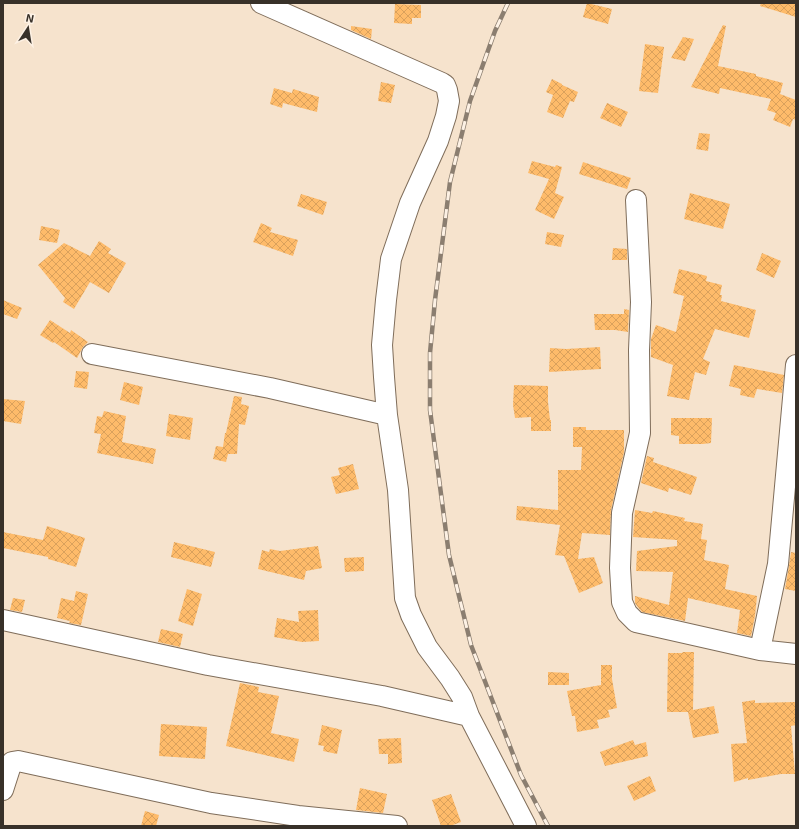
<svg xmlns="http://www.w3.org/2000/svg" width="799" height="829" font-family="'Exo 2',sans-serif">
<style>
.building{fill:url(#building-cross-hatch)}
.lines{fill:none;stroke-linecap:round;stroke-linejoin:round}
.minor-casing{stroke:#7f6d5a;stroke-width:22}
.minor{stroke:#fff;stroke-width:20}
.rail-casing{stroke:#8b7e70;stroke-width:4.5}
.rail{stroke:#fdf1e4;stroke-width:3;stroke-dasharray:9;stroke-linecap:butt}
</style>
<defs>
<pattern id="building-cross-hatch" width="8" height="8" patternUnits="userSpaceOnUse"><rect width="8" height="8" fill="#febb6a"/><path d="M0 0l8 8M0 8l8-8" fill="none" stroke="#daa15c"/></pattern>
</defs>
<rect width="100%" height="100%" fill="#f6e3cd"/>
<path class="building" d="M587 3 612 9 608 24 583 17Z
M761 3H796V17L760 6Z
M395 4 421 5V18H412V24L394 23Z
M723 25 726 26 718 66 756 74V76L783 83 780 94 796 100V120L793 119 790 127 773 120 776 113 767 110 771 99 720 88 719 94 691 87Z
M351 26 372 29 371 39 351 30Z
M683 37 694 39 685 61 671 58Z
M645 44 664 47 658 93 639 91Z
M552 79 562 84V85L578 92 574 102 570 101 563 118 547 112 553 95 546 92Z
M381 82 395 85 391 103 378 101Z
M274 88 292 93 293 89 319 97 317 112 283 103 282 108 270 104Z
M607 103 628 112 621 127 600 118Z
M699 133 710 134 708 151 696 149Z
M532 161 555 167 556 165 562 167 555 193 564 197 554 219 535 210 549 179 528 173Z
M583 162 631 178 627 189 579 174Z
M690 193 730 204 723 229 684 219Z
M301 194 327 202 323 215 297 206Z
M261 223 272 228 270 232 298 240 293 256 253 242Z
M41 226 60 230 57 243 39 240Z
M547 232 564 235 561 247 545 244Z
M99 241 111 249 108 253 126 263 109 293 90 282 74 309 63 302 65 298 38 265 64 243 90 256Z
M613 248 627 249V260H612Z
M762 253 781 261 774 278 756 270Z
M679 269 707 276 706 281 722 285 720 295H722L721 301 756 310 749 338 715 329 703 359 710 362 706 375 695 372 689 400 667 396 673 365 651 357V339L656 325 676 332 684 296 673 293Z
M3 300 22 308 17 319 3 314Z
M624 309 629 310 628 332 615 330H595L594 314H624Z
M50 320 70 333 71 330 88 342 83 347 77 358 54 342 53 343 40 335Z
M600 347 601 369 549 372 550 348 566 349Z
M734 365 784 375 782 393 757 389 754 398 740 395 741 389 729 386Z
M76 371 89 372 87 389 74 387Z
M124 382 143 387 139 405 120 400Z
M514 385 548 386V402L550 420H551V431H531V417L515 418 513 405Z
M234 396 242 397 241 404 249 406 245 425 239 424 237 454H228L226 462 213 459 216 446 223 447 225 433H226Z
M3 399 25 401 21 424 3 421Z
M104 411 126 416 122 442 156 449 153 464 97 453 101 434 94 433 97 416 102 417Z
M169 414 193 418 190 440 166 436Z
M671 418H712L711 443 703 444H679V436L671 435Z
M573 427H586V430H624V452L611 510 610 535 582 533 578 559 594 557 603 583 579 593 564 556 555 555 560 525 516 520 517 506 558 510V470H581L582 447H573Z
M647 456 654 458 653 462 697 477 691 495 669 488 668 492 641 483Z
M353 464 359 489 336 494 331 477 340 475 338 468Z
M635 510 652 513 653 511 685 518 684 521 703 524 701 539 707 540 704 560 729 565 725 589 757 596 755 616 751 636 737 633 740 610 688 598 685 621 642 612 637 606 635 603V596L669 605 673 572 636 571 637 551 677 546V540L633 537Z
M47 526 85 538 76 567 48 559V557L3 548V532L43 540Z
M174 542 215 552 211 567 171 557Z
M318 546 322 568 306 571 304 580 258 569 262 550 269 552 270 549 280 551Z
M791 552 796 553V591L785 589 789 566Z
M364 557V571L345 572 344 558Z
M187 589 202 594 193 626 178 621Z
M76 591 88 594 81 625 69 623 70 621 57 618 61 598 74 601Z
M13 598 25 600 22 612 10 610Z
M318 610 319 641 302 642 274 637 277 618 299 622 298 611Z
M161 629 183 634 180 647 158 642Z
M683 652H694L693 710 714 706 719 733 693 738 688 712H667L668 653H682Z
M601 665H612V679L617 708 608 710 610 717 597 720 599 728 577 732 575 716H572L567 691 601 685Z
M548 672 569 673V685H548Z
M240 683 259 687 258 692 279 696 271 733 299 739 294 762 226 746Z
M755 700V703L796 702V725L791 726 795 774H781L748 780V778L734 782 731 744 747 743 742 702Z
M161 724 207 727 205 759 159 756Z
M322 725 342 730 337 754 323 751 324 746 318 745Z
M401 738 402 763 388 764V754H379L378 739Z
M633 740 635 745 646 742 648 756 605 766 600 752Z
M650 776 656 791 634 801 627 786Z
M360 788 387 794 383 813 356 810Z
M451 794 461 822 450 826H441L432 800Z
M145 811 159 815 156 826H141Z"/>
<g class="lines">
<g class="minor-casing">
<path id="minor" d="M261 3 442 83 445 85 447 90 449 101 446 116 438 141 410 203 391 259 386 300 382 345 384 377 387 415 398 490 405 598 411 615 427 647 450 678 462 697 469 716 526 826
M636 200 641 302 639 350 640 433 622 513 620 568 622 602 627 613 636 622 760 650 796 654
M92 354 270 388 387 415
M3 620 208 665 382 696 469 716
M760 650 778 564 796 365
M3 790 12 762 18 761 211 803 298 816 397 826"/>
</g>
<use href="#minor" class="minor"/>
<g class="rail-casing">
<path id="rail" d="M508 3 495 31 470 101 450 182 435 300 430 353V410L449 555 471 645 521 775 548 826"/>
</g>
<use href="#rail" class="rail"/>
</g>
<rect width="799" height="829" fill="none" stroke="#383129" stroke-width="8"/>
<g transform="translate(28 28) rotate(12)" stroke="#fdf1e4" stroke-width="3" paint-order="stroke">
<path d="M0-3L7 15L0 10L-7 15Z" fill="#383129"/>
<text y="-6" font-size="11" font-weight="bold" text-anchor="middle" fill="#383129">N</text>
</g>
</svg>
